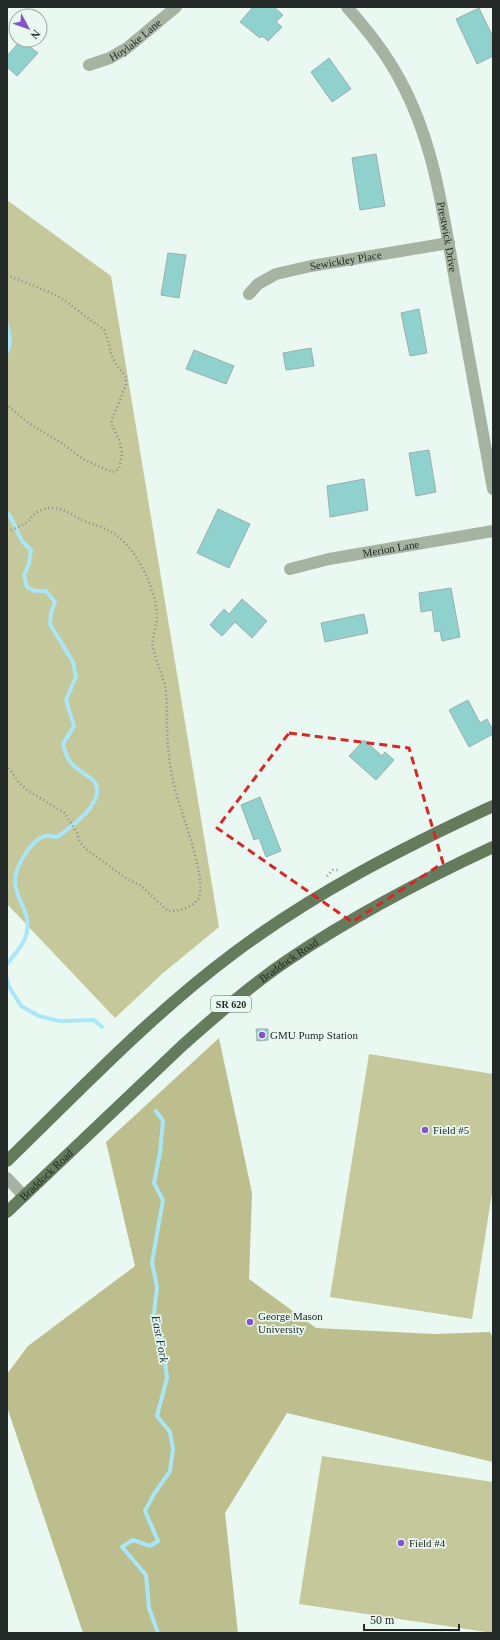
<svg xmlns="http://www.w3.org/2000/svg" width="500" height="1640" font-family="Georgia,serif">
<style>
.green{fill:#c5c89b}
.forest{fill:#bcbf8d}
.lines{fill:none;stroke-linecap:round;stroke-linejoin:round}
.stream{stroke:#a9e6f8;stroke-width:4}
.building{fill:#8fd1cd;stroke:#9daead}
.path{stroke:#848e89;stroke-width:2.5;stroke-dasharray:1 3;stroke-linecap:butt}
.street{stroke:#a5b3a0;stroke-width:12}
.primary{stroke:#647c5b;stroke-width:12}
.marked{fill:none;stroke:#d62828;stroke-width:3;stroke-dasharray:8 5;stroke-linejoin:round}
.poi-dot{fill:#8353cc;stroke:#e9f9f1;stroke-width:1.5}
.labels{text-anchor:middle;dominant-baseline:central;stroke-width:3.5;stroke-linejoin:round;paint-order:stroke}
.shield{fill:#e9f9f1;stroke:#5e6763;stroke-width:1}
.shield-label{font-size:10px;font-weight:bold;fill:#232926}
.street-label{font-size:11px;fill:#232926;stroke:#e9f9f1}
.poi-label{font-size:11px;fill:#232926;stroke:#e9f9f1;text-anchor:start}
.water-label{font-size:12px;font-style:italic;fill:#123139;stroke:#e9f9f1}
</style>
<rect width="100%" height="100%" fill="#e9f9f1"/>
<path class="green" d="M7 200 111 276 219 927 162 974 115 1018 7 904Z
M369 1054 493 1074V1187L472 1319 330 1297Z
M322 1456 493 1482V1633L299 1604Z"/>
<path class="forest" d="M219 1038 252 1193 249 1279 316 1328 434 1334 490 1332 493 1338V1462L287 1413 225 1513 238 1633H83L7 1407V1374L28 1346 135 1266 106 1142Z"/>
<g class="lines">
<path class="stream" d="M7 324C9 333 12 344 7 352
M7 513 10 516 22 541 31 550 29 564 24 575 27 587 35 591H46L55 602 51 613 50 624 73 662 76 677 66 700 74 726 63 744C67 760 70 764 83 773 86 775 91 778 93 780 110 800 70 828 57 837 54 837 48 835 45 836 32 839 15 867 15 880 15 901 33 912 26 936 23 946 13 956 7 964
M7 979 8 985 21 1006 39 1016 59 1021 94 1020 102 1027
M156 1111 163 1121 160 1153 154 1183 163 1200 152 1262 157 1287 154 1314 163 1346 167 1378 157 1416 170 1432 173 1449 170 1471 154 1494 145 1511 158 1541 150 1546 133 1540 122 1547 146 1575 149 1608 158 1633"/>
</g>
<path class="building" d="M253 7H274L283 15 276 22 282 27 268 41 262 36 260 38 240 22Z
M479 8 493 37V56L477 64 456 19Z
M21 40 38 53 17 76 7 67V56Z
M329 58 351 89 332 102 311 72Z
M376 154 385 206 360 210 352 158Z
M168 253 186 255 179 298 161 295Z
M419 309 427 353 410 356 401 313Z
M311 348 314 366 286 370 283 353Z
M194 350 234 366 226 384 186 369Z
M429 450 436 492 416 496 409 453Z
M364 479 368 510 330 517 327 486Z
M218 509 250 524 229 568 197 553Z
M451 588 460 637 442 641 440 631 435 632 432 610 421 612 419 593Z
M242 599 267 621 252 638 235 622 222 636 210 625 224 609 229 614Z
M364 614 368 633 325 642 321 623Z
M468 700 480 723 487 719 493 730V734L469 747 449 710Z
M364 740 382 756 385 752 394 760 376 780 349 756Z
M260 797 281 851 266 857 259 838 254 840 241 805Z
M256 1029H268V1040L257 1041Z"/>
<g class="lines">
<path class="path" d="M7 275 56 295 68 303 104 330 108 340 111 354 116 364 126 377V385L113 417 111 423 120 442 122 454 119 469 113 472 109 471 83 459 60 442 30 424 7 405
M7 531C12 530 19 527 24 524 33 518 35 510 48 508 62 506 73 516 84 521 95 525 105 528 115 534 137 550 156 588 157 616 157 627 151 638 153 648 156 661 162 673 165 686 168 706 166 726 168 746 169 765 173 782 178 800 184 819 206 879 199 897 195 907 177 912 168 911L140 885 127 879 86 849 80 842 77 833 65 813 27 790 19 783 7 765
M327 876 333 870H338"/>
<g class="street">
<path id="s1" d="M347 7C367 30 386 53 400 80 434 142 443 212 455 280 468 350 480 419 493 489"/>
<path id="s2" d="M89 65 110 58 127 48 176 7"/>
<path id="s3" d="M249 294 258 284 276 274 311 266 449 243"/>
<path id="s4" d="M290 569 329 559 493 531"/>
<path d="M7 1178 24 1196"/>
</g>
<g class="primary">
<path d="M7 1161C80 1090 152 1014 234 953 314 893 402 848 493 806"/>
<path id="s5" d="M7 1212 184 1044C217 1015 251 985 288 960 353 916 422 880 493 847"/>
</g>
</g>
<path class="marked" d="M289 733 409 748 443 863 352 922 217 828Z"/>
<g class="poi-dot">
<circle cx="262" cy="1035" r="4"/>
<circle cx="425" cy="1130" r="4"/>
<circle cx="250" cy="1322" r="4"/>
<circle cx="401" cy="1543" r="4"/>
</g>
<g class="labels">
<rect class="shield" x="211" y="996" width="40" height="16" rx="3"/>
<g class="shield-label">
<text x="231" y="1004">SR 620</text>
</g>
<g class="street-label">
<text stroke="none"><textPath href="#s2" startOffset="53">Hoylake Lane</textPath></text>
<text stroke="none"><textPath href="#s1" startOffset="255">Prestwick Drive</textPath></text>
<text stroke="none"><textPath href="#s3" startOffset="105">Sewickley Place</textPath></text>
<text stroke="none"><textPath href="#s4" startOffset="103">Merion Lane</textPath></text>
<text stroke="none"><textPath href="#s5" startOffset="378">Braddock Road</textPath></text>
<text stroke="none"><textPath href="#s5" startOffset="54">Braddock Road</textPath></text>
</g>
<g class="poi-label">
<text x="270" y="1035">GMU Pump Station</text>
<text x="433" y="1130">Field #5</text>
<text x="258" y="1316">George Mason<tspan x="258" dy="13">University</tspan></text>
<text x="409" y="1543">Field #4</text>
</g>
<g class="water-label">
<text transform="translate(160 1339) rotate(79)">East Fork</text>
</g>
</g>
<rect width="500" height="1640" fill="none" stroke="#232926" stroke-width="16"/>
<g transform="translate(28 28) rotate(131)"><circle r="19" fill="#e9f9f1" stroke="#9aa6a0"/>
<path d="M0-3L7 15L0 10L-7 15Z" fill="#8353cc"/>
<text y="-6" font-size="11" font-weight="bold" text-anchor="middle" fill="#232926">N</text>
</g>
<path d="M364 1624v6h95v-6" fill="none" stroke="#232926" stroke-width="2"/>
<text x="370" y="1624" font-size="12" fill="#232926" stroke="#e9f9f1" stroke-width="3" paint-order="stroke">50 m</text>
</svg>
